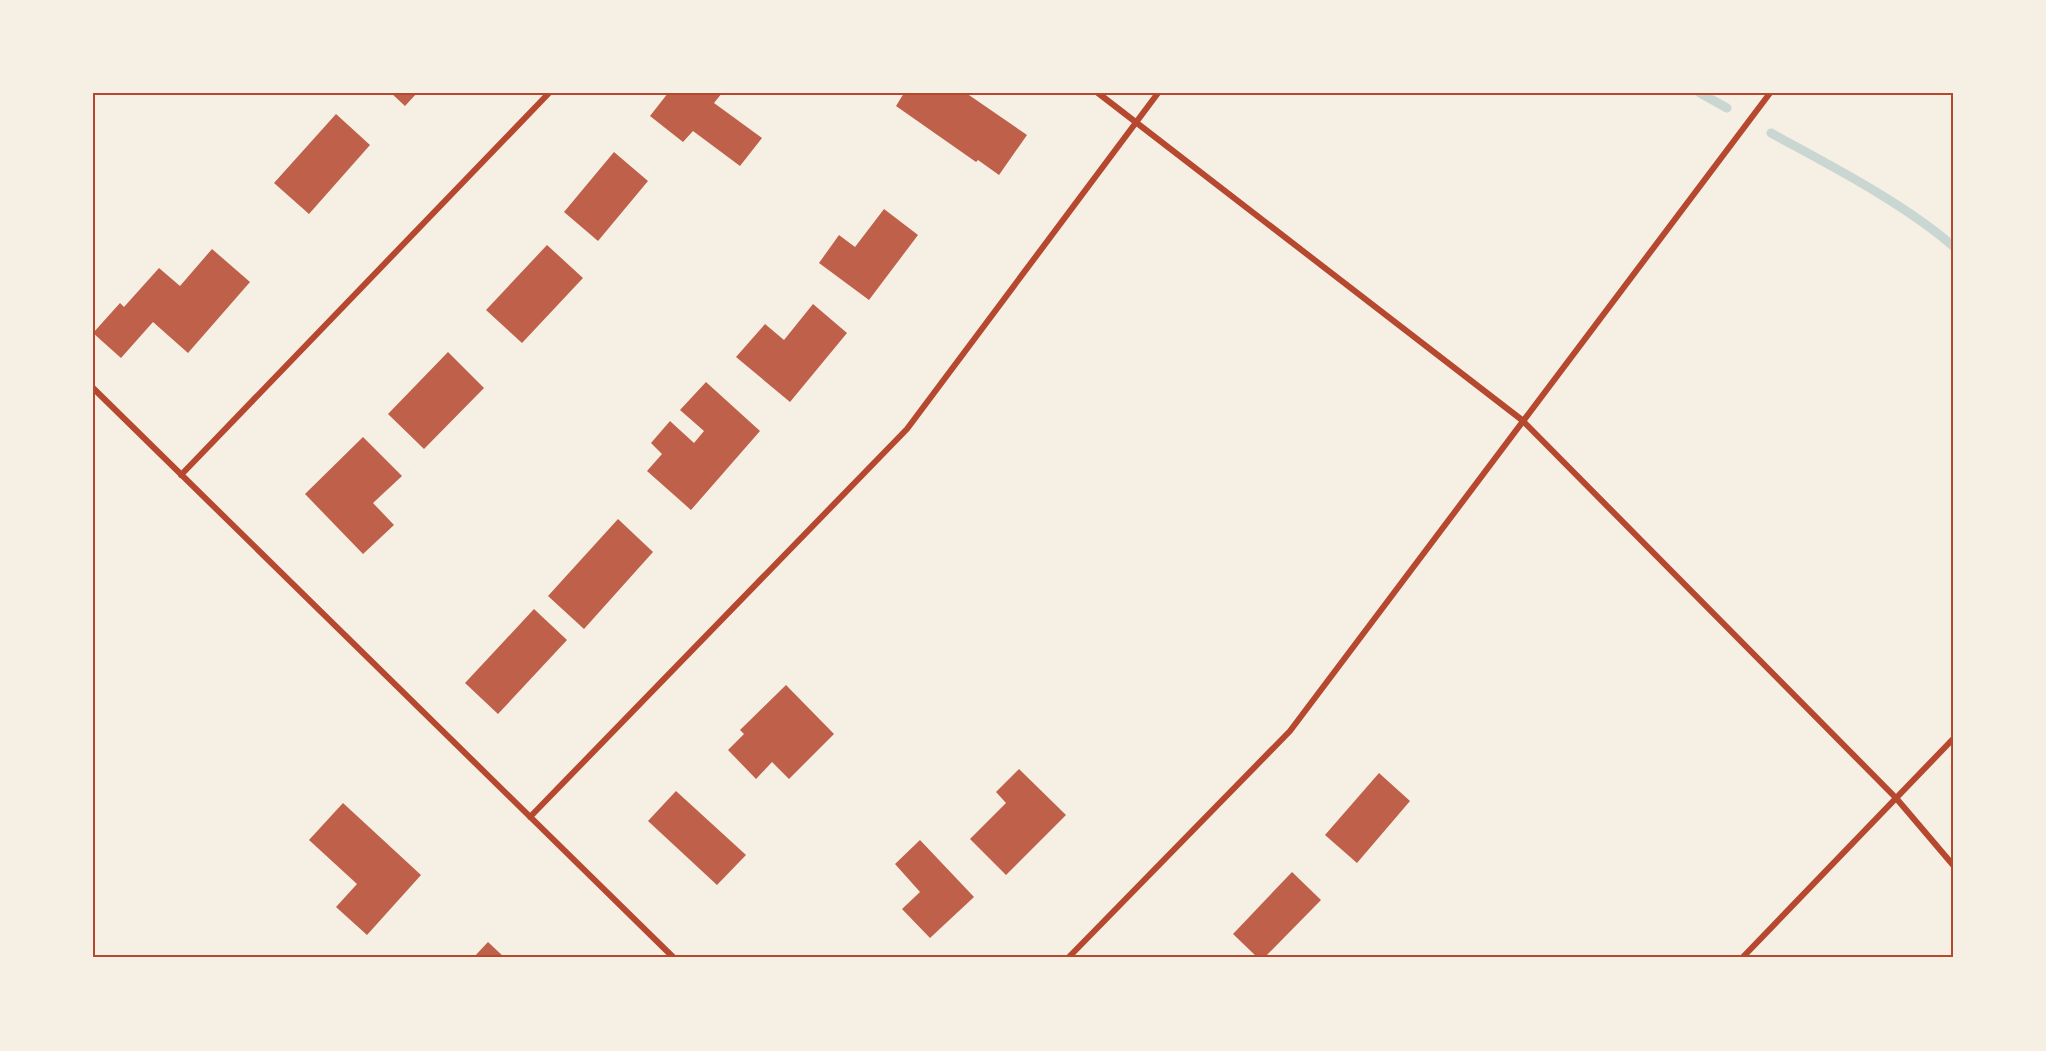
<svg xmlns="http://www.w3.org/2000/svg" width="2046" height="1051" font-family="'Sofia Sans Condensed',sans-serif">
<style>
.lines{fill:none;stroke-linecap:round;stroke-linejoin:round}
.stream{stroke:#c9d6d2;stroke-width:9}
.building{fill:#bf614a}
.minor{stroke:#b5482f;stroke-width:6}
.neatline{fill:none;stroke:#b5482f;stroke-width:2}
</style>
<rect width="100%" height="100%" fill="#f6efe4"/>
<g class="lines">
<path class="stream" d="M1700 93 1727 108
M1771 133C1831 166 1902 202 1953 246"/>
</g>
<path class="building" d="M391 93H417L405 106Z
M668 93H722L714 103 762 138 740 166 693 131 683 142 650 116Z
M904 93H966L1027 135 999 175 978 160 976 162 896 106Z
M336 114 370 145 309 214 274 183Z
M614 152 648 181 598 241 564 212Z
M884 209 918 235 869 300 819 263 839 235 855 247Z
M547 245 583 278 522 343 486 310Z
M212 249 250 282 188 353 153 322 121 358 93 333 120 303 124 307 159 268 180 286Z
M813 304 847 333 790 402 736 357 765 324 784 340Z
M448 352 484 388 424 449 388 414Z
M706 382 760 431 691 510 647 471 662 454 651 443 670 421 694 443 704 431 680 410Z
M363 437 402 476 373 503 394 525 363 554 305 494Z
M618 519 653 552 584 629 548 596Z
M534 609 567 640 498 714 465 683Z
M786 685 834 734 789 779 772 762 756 779 728 750 744 734 740 730Z
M1019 769 1066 815 1006 875 970 839 1006 803 996 792Z
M1379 773 1410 801 1357 863 1325 835Z
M676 791 746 855 717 885 648 821Z
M343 803 421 875 367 935 336 907 357 884 309 840Z
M920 840 974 897 930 938 902 909 920 892 895 864Z
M1292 872 1321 900 1264 958H1258L1233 934Z
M488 942 505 958H473Z"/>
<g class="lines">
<path class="minor" d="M1098 93 1522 420 1896 798 1953 865
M93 388 674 958
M181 475 549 93
M530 817 907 429 1158 93
M1068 958 1290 731 1770 93
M1742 958 1953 739"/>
</g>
<rect width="2046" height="1051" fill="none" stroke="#f6efe4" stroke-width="189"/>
<rect x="94" y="94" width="1858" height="862" class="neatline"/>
</svg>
